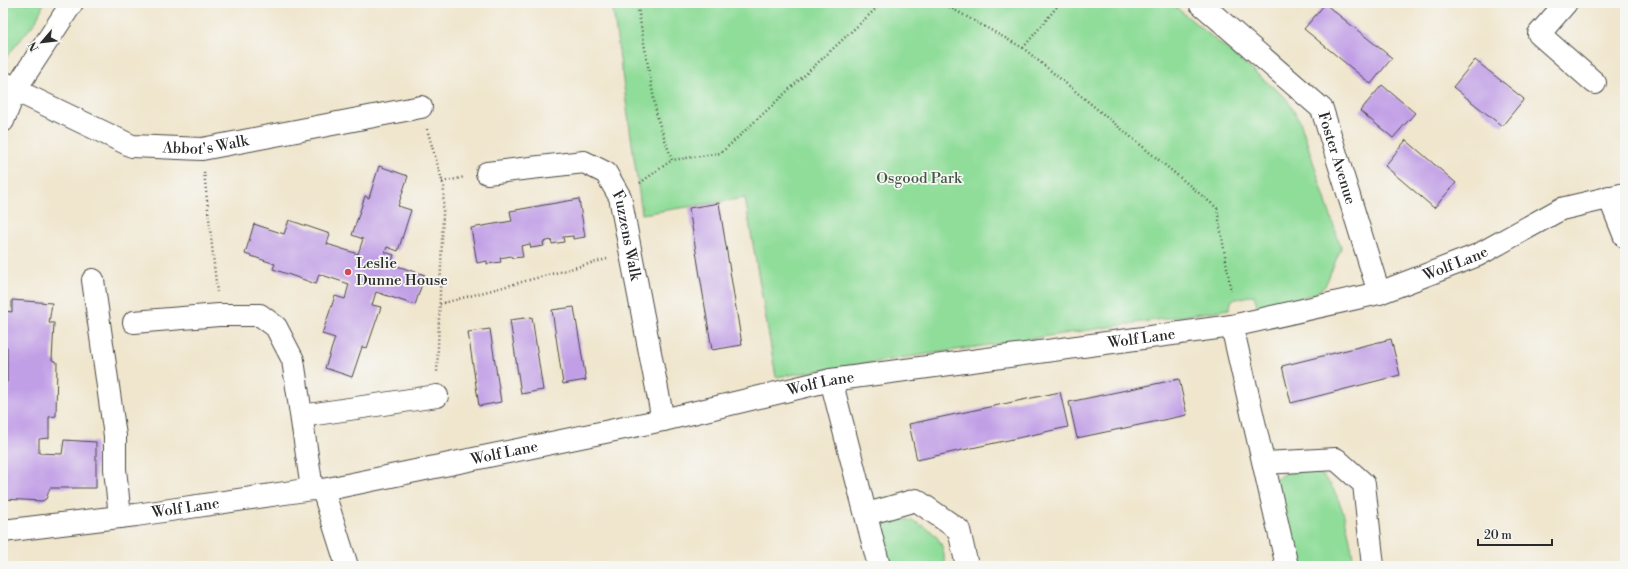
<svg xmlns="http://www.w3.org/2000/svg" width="1628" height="569" font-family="'Libre Bodoni',serif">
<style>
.green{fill:#90dd9a;stroke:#5e8462}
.building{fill:#c19fe6}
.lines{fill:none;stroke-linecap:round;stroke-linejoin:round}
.minor-casing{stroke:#494743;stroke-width:24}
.path{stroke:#494743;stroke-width:2.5;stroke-dasharray:1 3;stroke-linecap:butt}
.minor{stroke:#fff;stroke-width:22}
.poi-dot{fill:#d1495b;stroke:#f6f6f2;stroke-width:1.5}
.labels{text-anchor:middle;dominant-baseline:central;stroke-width:3.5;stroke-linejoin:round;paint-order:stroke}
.street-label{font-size:15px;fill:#2b2b2b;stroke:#f6f6f2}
.park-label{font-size:15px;fill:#445847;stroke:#f6f6f2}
.poi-label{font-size:15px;fill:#2b2b2b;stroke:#f6f6f2;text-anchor:start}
</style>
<rect width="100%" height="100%" fill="#f6f6f2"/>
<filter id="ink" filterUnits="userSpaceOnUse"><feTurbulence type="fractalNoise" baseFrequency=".025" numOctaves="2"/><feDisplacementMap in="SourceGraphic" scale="8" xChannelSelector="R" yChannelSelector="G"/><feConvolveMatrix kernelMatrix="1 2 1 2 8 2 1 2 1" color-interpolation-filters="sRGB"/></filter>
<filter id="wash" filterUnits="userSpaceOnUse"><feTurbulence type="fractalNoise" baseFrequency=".012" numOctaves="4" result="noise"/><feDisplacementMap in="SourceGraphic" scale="16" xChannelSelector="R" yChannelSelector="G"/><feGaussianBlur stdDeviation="0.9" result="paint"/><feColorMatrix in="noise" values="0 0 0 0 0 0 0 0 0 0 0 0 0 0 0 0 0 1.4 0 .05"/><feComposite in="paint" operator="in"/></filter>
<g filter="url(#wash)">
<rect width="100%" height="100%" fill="#f0e6ce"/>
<path class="green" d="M3 3H44L36 21 3 61Z
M612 3H1171L1286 98 1300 121 1341 248 1325 286 1315 294 1258 308 1254 295 1232 300 1229 309 776 377 745 198 642 214Z
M1302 471C1306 471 1314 470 1317 472 1342 485 1351 541 1354 566H1292L1274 481 1284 473Z
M896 517C913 520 933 527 941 544 944 550 944 559 946 566H886L881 541 882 526Z"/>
<g id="blocks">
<path class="building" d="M1325 4 1392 58 1371 84 1304 29Z
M1475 60 1524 99 1502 126 1453 87Z
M1382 85 1415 113 1393 138 1360 111Z
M1406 140 1456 183 1434 208 1385 166Z
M379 166 408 176 398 206 411 210 398 251 387 247 385 252 394 255 391 264 425 275 415 305 376 292 372 305 381 307 367 348 362 347 352 377 325 368 335 338 322 334 335 296 345 299 349 284 319 274 316 284 273 269 275 264 245 254 254 224 284 234 289 220 330 234 327 244 358 254 363 239 352 235 365 196 369 198Z
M579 199 585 237 573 239V236L563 237 564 242 552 244 551 240 543 242 544 246 531 248 530 244 521 246 523 257 512 258 511 256 500 258 501 262 487 264V261L477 263 471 228 512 221 510 211Z
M719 203 742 345 712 350 689 208Z
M12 300 52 303 49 323H54L52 360 57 362 56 416 49 417V438L39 439V453L62 454 64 440 96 442V488H50L46 499 42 501 3 499V382H7V347L4 345 3 325H5V311L12 312Z
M574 307 586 380 563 384 552 310Z
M532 317 543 390 521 394 510 320Z
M490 329 501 402 479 406 468 332Z
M1391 339 1400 375 1291 403 1282 366Z
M1179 379 1187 415 1077 438 1069 402Z
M1060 392 1068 427 917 460 909 424Z"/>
</g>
</g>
<g filter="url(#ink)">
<use href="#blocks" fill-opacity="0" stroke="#494743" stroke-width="1"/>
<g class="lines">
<g class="minor-casing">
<g id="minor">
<path id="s1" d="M1200 3 1322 109 1379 293"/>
<path d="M1566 3 1539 34 1595 83"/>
<path id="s2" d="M3 82 15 90 132 146 202 149 421 107"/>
<path d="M3 121 15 90 72 3"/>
<path id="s3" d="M487 173 584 162 606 173 620 197 663 420"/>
<path d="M1609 197 1625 237"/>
<path d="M93 280 115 436V469L120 517"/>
<path d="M134 322 219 315H260L276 327 293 360 312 489"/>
<path d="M1232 326 1287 566"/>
<path d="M831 380 879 566"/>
<path d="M302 416 437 396"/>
<path d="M1264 463 1336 459 1364 484 1373 566"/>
<path d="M323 490 347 566"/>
<path d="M867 514 916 500 959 530 967 566"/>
<path id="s4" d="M3 531 136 515 312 489 323 490 663 420 831 380 1232 326 1379 293 1478 255 1561 209 1625 194"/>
</g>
</g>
<path class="path" d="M637 3 657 117 672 160 721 153 882 3
M942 3 1023 48 1217 208 1231 291
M1023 48 1060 3
M427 129 444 187 437 373
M204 172 217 292
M442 182 465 177
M640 183 672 160
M440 304 607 259"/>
<use href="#minor" class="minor"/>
</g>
</g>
<circle class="poi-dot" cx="348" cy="272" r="4"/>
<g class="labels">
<g class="street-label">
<text stroke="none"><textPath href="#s2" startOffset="218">Abbot's Walk</textPath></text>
<text stroke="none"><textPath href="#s1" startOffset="213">Foster Avenue</textPath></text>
<text stroke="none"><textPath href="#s3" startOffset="189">Fuzzens Walk</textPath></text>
<text stroke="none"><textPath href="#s4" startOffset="1480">Wolf Lane</textPath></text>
<text stroke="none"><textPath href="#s4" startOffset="1156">Wolf Lane</textPath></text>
<text stroke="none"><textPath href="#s4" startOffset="832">Wolf Lane</textPath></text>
<text stroke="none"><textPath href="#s4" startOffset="508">Wolf Lane</textPath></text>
<text stroke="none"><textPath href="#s4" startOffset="184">Wolf Lane</textPath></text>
</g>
<g class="park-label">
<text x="919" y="178">Osgood Park</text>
</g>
<g class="poi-label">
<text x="356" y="263">Leslie<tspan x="356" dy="17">Dunne House</tspan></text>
</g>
</g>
<rect width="1628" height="569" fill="none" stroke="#f6f6f2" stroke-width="16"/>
<g transform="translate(42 42) rotate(242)" stroke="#f6f6f2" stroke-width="3" paint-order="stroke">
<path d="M0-3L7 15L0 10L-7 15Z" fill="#2b2b2b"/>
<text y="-6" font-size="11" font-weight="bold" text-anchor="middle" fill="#2b2b2b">N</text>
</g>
<path d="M1478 539v6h74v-6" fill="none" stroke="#2b2b2b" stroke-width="2"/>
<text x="1484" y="539" font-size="12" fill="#2b2b2b" stroke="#f6f6f2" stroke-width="3" paint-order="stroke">20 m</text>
</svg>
